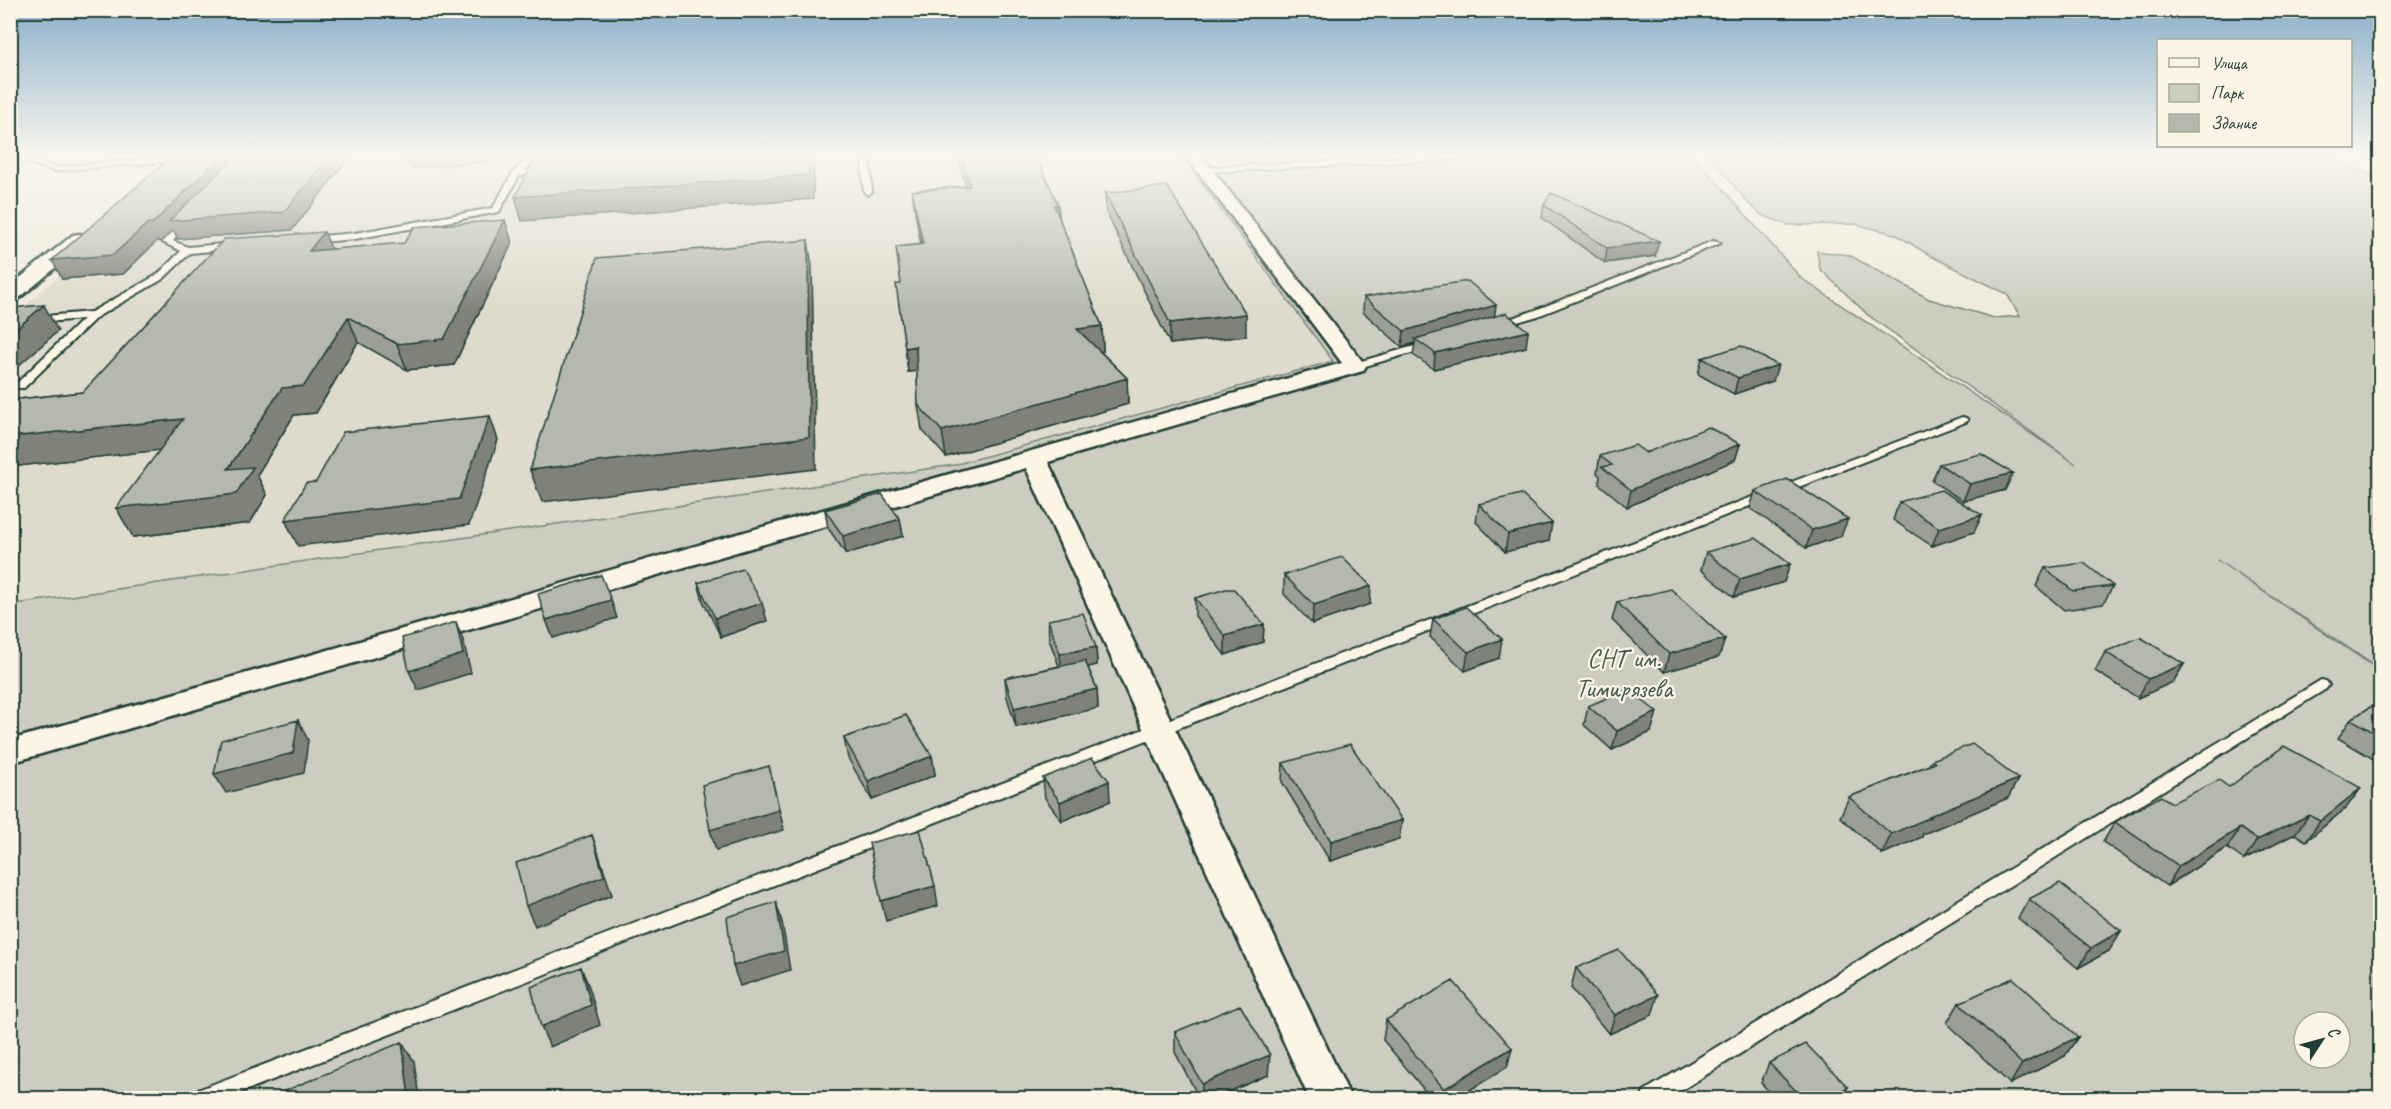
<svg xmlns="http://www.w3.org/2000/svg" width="2391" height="1109" font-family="Caveat,sans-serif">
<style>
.built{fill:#dedbcc}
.green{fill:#cccdbf;stroke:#76857a;stroke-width:1.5;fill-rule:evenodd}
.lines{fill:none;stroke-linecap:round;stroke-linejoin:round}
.service-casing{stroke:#1f3d34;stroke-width:4}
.minor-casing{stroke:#1f3d34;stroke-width:5}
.service{fill:#fcf5e5;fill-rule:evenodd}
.minor{fill:#fcf5e5;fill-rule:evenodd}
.wall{fill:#9c9f95;stroke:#1f3d34;stroke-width:1.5}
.shaded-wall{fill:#7f8279;stroke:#1f3d34;stroke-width:1.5}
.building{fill:#b5b9ad;stroke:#1f3d34;stroke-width:1.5}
.labels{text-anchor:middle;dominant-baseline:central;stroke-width:4.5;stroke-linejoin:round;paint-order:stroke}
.park-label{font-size:26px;fill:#425a50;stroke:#fcf5e5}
</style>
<rect width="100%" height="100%" fill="#efeada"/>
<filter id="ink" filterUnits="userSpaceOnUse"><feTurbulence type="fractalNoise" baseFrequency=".0167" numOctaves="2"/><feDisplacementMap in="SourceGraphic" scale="12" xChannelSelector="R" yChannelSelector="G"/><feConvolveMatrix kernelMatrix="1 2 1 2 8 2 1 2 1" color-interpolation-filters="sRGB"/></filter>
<g filter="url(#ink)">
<path class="built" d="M195 155H1178L1182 157 1334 361 954 465 11 605 10 319Z"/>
<path class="green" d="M1178 155H1693L1801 278 2076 464 1868 315 1820 269 1817 251 1849 255 1929 299 1994 318 2020 316 2007 294 1931 256 1895 234 1855 224 1788 225 1762 215 1748 203 1709 155H2324L2380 179V669L2217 560 2380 671V1098H11L10 605 954 465 1333 361 1182 157ZM2304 1022H2340V1058H2304Z"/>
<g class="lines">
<g class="service-casing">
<path id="service" d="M531 155H540L524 171 543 170 547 172 543 174 519 176 499 212 355 239 310 243 305 240 310 237 355 233 493 208 513 172Z
M861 155H869L872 192 868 195 864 192Z
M1453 155H1510L1506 157 1204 172 1200 170 1204 168Z
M172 157 176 159 175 161 55 171 29 163 10 164V160L30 159 55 167Z
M187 219 191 222 173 241 188 247 234 243 239 246 234 249 190 253 163 279 97 317 24 388H16V384L83 319 10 325V319L91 312 157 275 181 251 162 242Z
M1713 241 1721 243 1538 316 1496 328 1491 325 1530 312Z
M1432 341 1436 342V346L1355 369 1350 366 1351 364Z
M1962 417 1966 418 1968 420 1966 422 226 1098H191L195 1091Z
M2321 680 2326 681 2329 685 2326 689 1669 1098H1641L1644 1091Z"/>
</g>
<g class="minor-casing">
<path id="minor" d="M1185 155H1201L1366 366 1363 371 1048 462 1351 1098H1309L1026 468 10 763V740L1342 363Z
M79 234 85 235 88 239 85 243 17 300 10 302V286L73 235Z"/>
</g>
<use href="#service" class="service"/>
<use href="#minor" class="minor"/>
</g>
<path class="wall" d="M186 155H351L292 230 178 239 173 230 162 241H157L123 274 62 279Z
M957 155H1036L1058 205 1059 218 1102 326 1103 351H1100L1127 378 1128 404 946 457 922 430 918 405 917 371 908 372 901 284 921 245 915 212 912 191 966 186Z
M2364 155H2380V163Z
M1105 193 1246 336 1170 344 1106 212Z
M1544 205 1655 256 1605 263 1542 218Z
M324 232 331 249 512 243 454 365 407 370 358 342 316 413 294 415 257 475 267 495 250 523 133 537 159 450 10 467V400L83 392Z
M1364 297 1495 316 1526 347 1434 369 1413 355 1415 343 1402 347 1363 312Z
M1702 358 1773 381 1734 394 1698 374Z
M1740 444 1735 460 1627 507 1599 484 1600 476 1597 473 1600 456Z
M1939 464 2013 473 2005 490 1963 501 1932 481Z
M1755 491 1841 536 1806 548 1750 508Z
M1899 502 1982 515 1974 532 1932 546 1893 520Z
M1479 504 1549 541 1505 552 1476 522Z
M825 510 900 519 903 536 846 554 828 528Z
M1706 552 1790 564 1784 582 1734 597 1701 570Z
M2045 568 2113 586 2103 604 2064 610 2036 586Z
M1284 575 1370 604 1312 624 1284 594Z
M698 583 767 621 721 637 703 601Z
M1195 598 1264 624 1263 642 1225 655 1195 616Z
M1617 602 1725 639 1719 657 1664 672 1612 620Z
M1433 619 1499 658 1465 671 1430 637Z
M1048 620 1096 647 1097 665 1088 667 1097 689 1098 708 1016 727 1007 697 1005 678 1059 666 1049 639Z
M2105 652 2184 664 2173 682 2138 698 2095 671Z
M2380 701V763L2338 738 2351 719Z
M1588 706 1651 732 1612 750 1584 725Z
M844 738 932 756 935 775 872 800 848 758Z
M1932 760 2018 779 2008 798 1923 834 1922 837 1882 854 1840 817 1849 797 1929 765Z
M1283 763 1402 820 1399 839 1330 861 1282 782Z
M1043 778 1110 801 1062 821 1045 798Z
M2229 787 2361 788 2346 808 2306 841 2295 834 2244 860 2227 848 2167 886 2103 842 2115 822 2172 803Z
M2029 899 2109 951 2078 968 2018 918Z
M1576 968 1652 1015 1609 1034 1571 988Z
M1959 1003 2065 1056 2010 1084 1947 1023Z
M1386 1020 1512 1048 1507 1067 1457 1098H1431L1383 1040Z
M1175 1032 1268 1075 1214 1098H1199L1175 1052Z
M1769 1063 1842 1098H1775L1761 1083Z"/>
<path class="shaded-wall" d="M10 155H21L18 157 10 158Z
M223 155H225L232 171 331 155H351L292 230 178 239 173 230 162 241H157L123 274 62 279 52 260 148 223Z
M406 155H522L520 159 410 168Z
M809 155H814L813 199 522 221 515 197Z
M1054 205H1058L1060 226Z
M505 220 512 243 454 365 407 370 397 344Z
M324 232 334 255 309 251Z
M808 240 812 266 816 469 542 502 530 470Z
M1659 241 1655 256 1605 263 1607 248Z
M44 305 58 331 10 373V334Z
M1496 305 1494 320 1415 339V343L1402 347 1404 331Z
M1246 314V336L1170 344V323Z
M348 317 358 342 316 413 294 415 257 475 267 495 250 523 133 537 116 508 228 469 282 388Z
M1102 326 1103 351 1079 354 1077 329Z
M1528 331 1526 347 1434 369 1435 353Z
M916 346 919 371 908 372 905 348Z
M1778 365 1773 381 1734 394 1738 378Z
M1127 378 1128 404 946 457 942 431Z
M490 416 498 440 469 525 298 546 285 520Z
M183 419 197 446 10 467V437Z
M1740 444 1735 460 1627 507 1631 490Z
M2013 473 2005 490 1963 501 1970 484Z
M1982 515 1974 532 1932 546 1939 528Z
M900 519 903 536 846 554 843 536Z
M1848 519 1841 536 1806 548 1812 530Z
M1552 523 1549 541 1505 552 1508 534Z
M10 551 15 559 10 567Z
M1790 564 1784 582 1734 597 1740 579Z
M1371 586 1370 604 1312 624 1314 605Z
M611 600 617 618 553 638 546 620Z
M762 603 767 621 721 637 715 618Z
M456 622 463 640 471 673 418 690 409 671Z
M1264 624 1263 642 1225 655V636Z
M1502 639 1499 658 1465 671 1468 652Z
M1725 639 1719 657 1664 672 1669 654Z
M1096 647 1097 665 1062 673 1060 654Z
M2184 664 2173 682 2138 698 2148 679Z
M1097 689 1098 708 1016 727 1014 708Z
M1657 712 1651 732 1612 750 1617 731Z
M298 720 308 740 304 773 226 793 214 774Z
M932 756 935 775 872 800 868 781Z
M769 766 784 830 716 850 710 830Z
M2018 779 2008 798 1923 834 1922 837 1882 854 1891 834 1929 816Z
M1109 781 1110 801 1062 821 1060 802Z
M2361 788 2346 808 2306 841 2320 821Z
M2309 815 2295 834 2244 860 2257 840Z
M1402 820 1399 839 1330 861 1331 841Z
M2240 828 2227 848 2167 886 2179 866Z
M592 835 599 855 612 895 535 926 526 906Z
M935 886 938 906 886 921 881 901Z
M776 902 782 922 790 970 740 986 733 966Z
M2121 931 2109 951 2078 968 2091 948Z
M581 967 589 987 600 1025 550 1047 541 1027Z
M1658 995 1652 1015 1609 1034 1615 1015Z
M2078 1037 2065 1056 2010 1084 2022 1064Z
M402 1042 414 1061 419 1098H409Z
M1512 1048 1507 1067 1457 1098H1442L1444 1089Z
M10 1049 16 1056 10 1070Z
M1270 1055 1268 1075 1214 1098H1202V1084Z
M1848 1087 1842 1098H1828Z"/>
<path class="building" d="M186 155H223L153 223H148L113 255 52 260 171 157Z
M228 155H331L284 212 169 221 232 160 231 156Z
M537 155H809V175L515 197Z
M961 155H1036L1058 205H1054L1102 326 1077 329 1127 378 942 431 918 405 916 346 905 348 896 284H901L896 247 923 244 912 191 970 186Z
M1167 186 1246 314 1170 323 1105 193Z
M1551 193 1659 241 1607 248 1544 205Z
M505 220 444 339 397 344 348 317 304 386 282 388 228 469 253 467 236 494 116 508 183 419 10 437V400L83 392 224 239 324 232 309 251 404 243 414 227Z
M808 240 809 437 530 470 597 258Z
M1468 281 1496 305 1404 331 1364 297Z
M44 305 10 334V308Z
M1506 313 1528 331 1435 353 1415 339Z
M1741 346 1778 365 1738 378 1702 358Z
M490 416 459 499 285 520 306 483 316 482 343 432Z
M1708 427 1740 444 1631 490 1602 467 1612 465 1600 456 1635 445 1646 453Z
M1981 454 2013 473 1970 484 1939 464Z
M1787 479 1848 519 1812 530 1755 491Z
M1941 490 1982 515 1939 528 1899 502Z
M882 494 900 519 843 536 825 510Z
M1521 494 1552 523 1508 534 1479 504Z
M1756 538 1790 564 1740 579 1706 552Z
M1342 557 1371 586 1314 605 1284 575Z
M2084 563 2113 586 2073 591 2045 568Z
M743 569 762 603 715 618 698 583Z
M601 575 611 600 546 620 538 594Z
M1226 589H1234L1264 624 1225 636 1195 598Z
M1671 589 1725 639 1669 654 1617 602Z
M1466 607 1502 639 1468 652 1433 619Z
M1083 613 1096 647 1060 654 1048 620Z
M456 622 463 654 409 671 402 638Z
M2140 637 2184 664 2148 679 2105 652Z
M1085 661 1097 689 1014 708 1005 678Z
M1628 689 1657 712 1617 731 1588 706Z
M2380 701V736L2351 719Z
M906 715 932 756 868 781 844 738Z
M298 720 293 753 214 774 221 740Z
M1350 744 1402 820 1331 841 1283 763Z
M1972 744 2018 779 1929 816 1931 817 1891 834 1849 797 1935 763 1932 760Z
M2284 746 2361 788 2320 821 2309 815 2257 840 2240 828 2179 866 2115 822 2161 796 2172 803 2219 780 2229 787Z
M1092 758 1109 781 1060 802 1043 778Z
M769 766 779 810 710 830 702 785Z
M920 830 935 886 881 901 869 843Z
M592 835 604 876 526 906 516 863Z
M2060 883 2121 931 2091 948 2029 899Z
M776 902 784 951 733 966 727 917Z
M1619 950 1658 995 1615 1015 1576 968Z
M581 967 591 1005 541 1027 531 987Z
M2013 978 2078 1037 2022 1064 1959 1003Z
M1453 981 1512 1048 1444 1089 1386 1020Z
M1240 1005 1270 1055 1202 1084 1175 1032Z
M402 1042 409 1098H275V1095Z
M1806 1044 1848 1087 1828 1098H1803L1769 1063Z"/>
</g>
<linearGradient id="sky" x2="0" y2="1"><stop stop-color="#8bafc9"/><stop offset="0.5" stop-color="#f8f6ee"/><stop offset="1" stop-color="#f8f6ee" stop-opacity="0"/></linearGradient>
<rect width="2391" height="311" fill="url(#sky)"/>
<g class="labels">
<g class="park-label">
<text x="1624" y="658">СНТ им.<tspan x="1624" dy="30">Тимирязева</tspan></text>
</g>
</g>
<rect width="2391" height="1109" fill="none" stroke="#fcf5e5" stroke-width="36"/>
<rect x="18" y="18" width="2355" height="1073" fill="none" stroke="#1f3d34" stroke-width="2" filter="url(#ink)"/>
<rect x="2157" y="39" width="195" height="108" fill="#fcf5e5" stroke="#a4ab9e" stroke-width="1.5"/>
<rect x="2169" y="58" width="30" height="9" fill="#fcf5e5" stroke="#a4ab9e" stroke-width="1.5"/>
<text x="2211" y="69" font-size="18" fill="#1f3d34">Улица</text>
<rect x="2169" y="84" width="30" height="18" fill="#cccdbf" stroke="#a4ab9e" stroke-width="1.5"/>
<text x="2211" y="99" font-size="18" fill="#1f3d34">Парк</text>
<rect x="2169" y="114" width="30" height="18" fill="#b5b9ad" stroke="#a4ab9e" stroke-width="1.5"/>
<text x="2211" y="129" font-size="18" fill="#1f3d34">Здание</text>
<g transform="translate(2322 1040) rotate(54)"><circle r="28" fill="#fcf5e5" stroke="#a4ab9e" stroke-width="1.5"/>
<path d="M0-4.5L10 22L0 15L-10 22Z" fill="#1f3d34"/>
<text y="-9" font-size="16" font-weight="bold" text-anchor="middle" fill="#1f3d34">С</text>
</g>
</svg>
